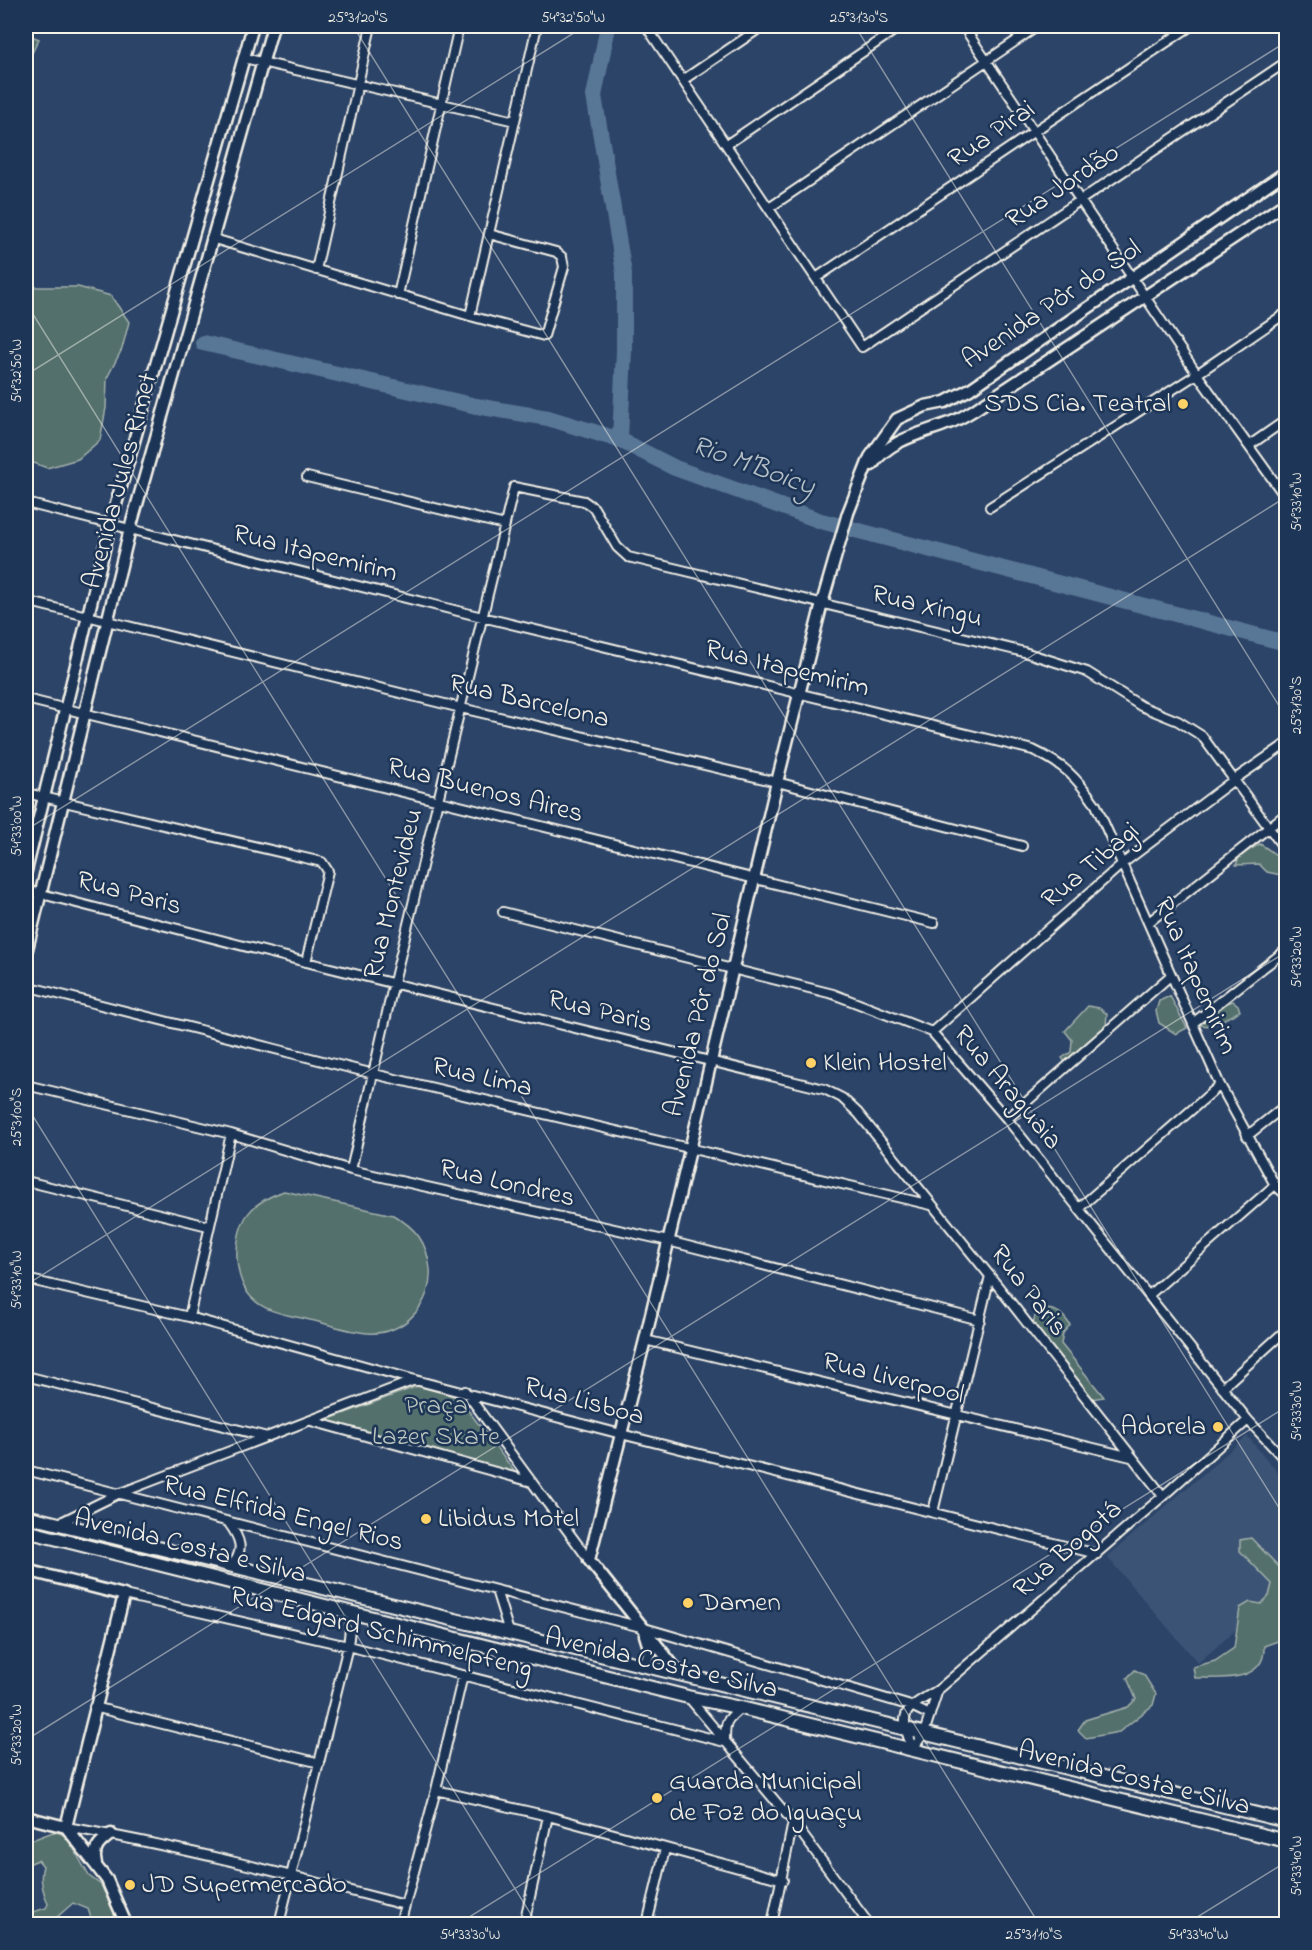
<svg xmlns="http://www.w3.org/2000/svg" width="1312" height="1950" font-family="'Indie Flower',sans-serif">
<style>
.built{fill:#3a5275}
.green{fill:#526f6d;stroke:#a3b0aa;stroke-width:1.5}
.lines{fill:none;stroke-linecap:round;stroke-linejoin:round}
.river{stroke:#597695;stroke-width:16}
.street-casing{stroke:#f4f1e8;stroke-width:12}
.secondary-casing{stroke:#f4f1e8;stroke-width:15}
.primary-casing{stroke:#f4f1e8;stroke-width:16}
.street{stroke:#1d3557;stroke-width:8}
.secondary{stroke:#1d3557;stroke-width:10}
.primary{stroke:#1d3557;stroke-width:12}
.ticks{fill:none;stroke:#f4f1e8;stroke-width:1.5;stroke-opacity:0.45}
.poi-dot{fill:#ffd166;stroke:#1d3557;stroke-width:2}
.labels{text-anchor:middle;dominant-baseline:central;stroke-width:5;stroke-linejoin:round;paint-order:stroke}
.street-label{font-size:27px;fill:#f4f1e8;stroke:#1d3557}
.poi-label{font-size:27px;fill:#f4f1e8;stroke:#1d3557;text-anchor:start}
.park-label{font-size:27px;fill:#bbc4bd;stroke:#1d3557}
.water-label{font-size:28px;font-style:italic;fill:#b6c0c7;stroke:#1d3557}
.neatline{fill:none;stroke:#f4f1e8;stroke-width:2}
.ticks-label{font-size:15px;text-anchor:middle;fill:#f4f1e8}
</style>
<rect width="100%" height="100%" fill="#2c4468"/>
<filter id="ink" filterUnits="userSpaceOnUse"><feTurbulence type="fractalNoise" baseFrequency=".0167" numOctaves="2"/><feDisplacementMap in="SourceGraphic" scale="12" xChannelSelector="R" yChannelSelector="G"/><feConvolveMatrix kernelMatrix="1 2 1 2 8 2 1 2 1" color-interpolation-filters="sRGB"/></filter>
<g filter="url(#ink)">
<path class="built" d="M1247 1436 1286 1482V1586L1198 1663 1107 1557Z"/>
<path class="green" d="M26 34 39 39 26 65Z
M26 287H78L111 296 129 322 122 349 107 378 106 408 100 440 78 459 47 468 26 460Z
M1260 844C1273 852 1286 860 1286 876L1267 872 1259 864 1236 865 1240 855Z
M1170 996 1187 1028 1176 1034 1159 1023 1156 1011 1159 1001Z
M1233 1001 1238 1005 1240 1011 1211 1026 1200 1025C1207 1013 1220 1005 1233 1001Z
M1088 1006 1099 1008 1107 1014 1106 1025 1078 1061 1069 1067 1062 1058 1071 1052 1072 1040 1065 1031Z
M284 1191 393 1215C416 1228 427 1242 430 1269 433 1303 404 1336 368 1333 349 1332 329 1324 310 1320 290 1315 265 1313 251 1297 240 1285 236 1266 237 1250 239 1216 253 1202 284 1191Z
M1044 1309C1057 1309 1063 1314 1070 1325L1063 1333 1061 1344 1104 1397 1091 1399 1070 1371 1043 1348 1032 1328 1035 1316Z
M418 1386 458 1397 517 1475 324 1421Z
M1251 1538 1286 1574V1638L1264 1646C1266 1683 1221 1678 1195 1678L1193 1667 1215 1661 1234 1648 1240 1608 1250 1602 1261 1604 1269 1596 1272 1584 1240 1551V1540Z
M1135 1670 1144 1675 1156 1694 1153 1705 1119 1732 1086 1738 1078 1730 1085 1720 1128 1707 1136 1699 1127 1678Z
M53 1832 60 1833 67 1837 89 1876 101 1885 114 1913 115 1924H93L88 1909 73 1903 49 1924H27L33 1912 46 1908 48 1904C43 1891 39 1879 43 1866L38 1860 26 1865V1838L32 1840Z"/>
<g class="lines">
<path class="river" d="M608 26 594 96 624 273V350L620 440
M203 343 476 406 548 418 620 440 675 468 821 521 1286 643"/>
<g class="street-casing">
<path id="street" d="M646 26 862 347 1286 62
M963 26 1197 374 1286 498
M244 58 515 121
M683 80 763 26
M726 145 901 26
M769 208 1038 26
M211 238 470 316 544 336 564 267 562 257 556 252 489 234
M316 270 371 26
M816 278 1191 26
M398 295 459 26
M470 316 537 26
M1250 445 1286 420
M307 477 505 525
M26 503 482 617 1033 750C1065 765 1076 777 1096 805L1220 1085 1275 1185 1286 1195
M990 507 1197 374 1286 313
M26 601 461 708 777 782 1022 846
M26 699 934 923
M26 793 322 862 328 871 306 962
M26 890 306 962 824 1089 842 1098 858 1113 990 1276 1163 1496
M503 912 833 994 932 1032 1007 1119 1248 1420 1286 1461
M1149 922 1286 814
M26 986 374 1074 931 1205
M1193 1023 1286 950
M932 1032 1122 864 1235 779 1286 744
M26 1085 231 1134 351 1170 668 1241 980 1320
M1007 1119 1170 976
M1247 1136 1286 1105
M351 1170 394 982 514 487 584 501 594 508 617 547 628 557 1024 652 1087 672 1141 706 1178 721 1202 736 1286 851
M26 1181 208 1226
M1079 1208 1220 1085
M26 1279 189 1317 415 1380 621 1434 1097 1554
M1149 1295 1275 1185
M189 1317 231 1134
M645 1340 1131 1457
M26 1376 267 1437
M1222 1388 1286 1330
M465 1391 589 1560
M311 1421 532 1482
M26 1470 641 1627 911 1706 930 1715
M933 1512 990 1276
M228 1522C240 1538 246 1551 230 1567
M57 1524 118 1494 415 1380
M496 1590 510 1635
M124 1595 348 1646 725 1742
M689 1698 793 1822 869 1924
M94 1707 320 1763
M725 1742C725 1723 725 1720 741 1708
M913 1749C896 1711 906 1709 938 1690L1163 1496 1248 1420
M913 1749 924 1733 938 1690
M436 1790 548 1816 783 1880
M66 1827C180 1846 293 1876 405 1905
M279 1924 348 1646 352 1612
M400 1924 436 1790 463 1675
M524 1924 548 1816
M647 1924 665 1849
M772 1924 793 1822"/>
</g>
<g class="secondary-casing">
<path id="secondary" d="M872 465C890 439 921 434 949 423 958 420 966 415 974 410L1286 203
M26 871 110 525 253 26
M26 953 130 529 273 26
M26 1570 124 1595 66 1827
M640 1665 647 1659 650 1651 645 1635
M680 1674 589 1560 645 1340 777 782 822 603 848 513 870 457 897 419 925 406 945 402 970 389 1286 172
M26 1817 66 1827
M66 1827 107 1880 126 1924
M96 1864C92 1849 99 1843 111 1834"/>
</g>
<g class="primary-casing">
<path id="primary" d="M26 1516C445 1621 866 1719 1286 1821
M26 1531 688 1697 741 1708 1286 1841"/>
</g>
<use href="#street" class="street"/>
<use href="#secondary" class="secondary"/>
<use href="#primary" class="primary"/>
</g>
</g>
<path class="ticks" d="M353 26 1286 1519M855 26 1286 717M26 303 1039 1924M26 375 585 26M26 830 1286 42M26 1105 537 1924M26 1285 1286 497M26 1740 1286 952M26 1907 36 1924M458 1924 1286 1407M1186 1924 1286 1862"/>
<g class="poi-dot">
<circle cx="1183" cy="404" r="6"/>
<circle cx="811" cy="1063" r="6"/>
<circle cx="1218" cy="1427" r="6"/>
<circle cx="426" cy="1519" r="6"/>
<circle cx="688" cy="1603" r="6"/>
<circle cx="657" cy="1798" r="6"/>
<circle cx="130" cy="1885" r="6"/>
</g>
<g class="labels">
<g class="street-label">
<text transform="translate(992 135) rotate(-34)">Rua Pirai</text>
<text transform="translate(1063 187) rotate(-34)">Rua Jordão</text>
<text transform="translate(1052 305) rotate(-34)">Avenida Pôr do Sol</text>
<text transform="translate(121 481) rotate(-75)">Avenida Jules Rimet</text>
<text transform="translate(315 554) rotate(14)">Rua Itapemirim</text>
<text transform="translate(927 607) rotate(13)">Rua Xingu</text>
<text transform="translate(787 669) rotate(14)">Rua Itapemirim</text>
<text transform="translate(529 702) rotate(13)">Rua Barcelona</text>
<text transform="translate(485 791) rotate(14)">Rua Buenos Aires</text>
<text transform="translate(1091 866) rotate(-40)">Rua Tibagi</text>
<text transform="translate(129 894) rotate(15)">Rua Paris</text>
<text transform="translate(394 894) rotate(-76)">Rua Montevideu</text>
<text transform="translate(1195 976) rotate(66)">Rua Itapemirim</text>
<text transform="translate(600 1012) rotate(14)">Rua Paris</text>
<text transform="translate(699 1015) rotate(-76)">Avenida Pôr do Sol</text>
<text transform="translate(482 1078) rotate(13)">Rua Lima</text>
<text transform="translate(1007 1088) rotate(50)">Rua Araguaia</text>
<text transform="translate(507 1184) rotate(13)">Rua Londres</text>
<text transform="translate(1028 1291) rotate(52)">Rua Paris</text>
<text transform="translate(893 1379) rotate(14)">Rua Liverpool</text>
<text transform="translate(584 1402) rotate(15)">Rua Lisboa</text>
<text transform="translate(283 1514) rotate(14)">Rua Elfrida Engel Rios</text>
<text transform="translate(190 1547) rotate(14)">Avenida Costa e Silva</text>
<text transform="translate(1068 1550) rotate(-41)">Rua Bogotá</text>
<text transform="translate(381 1633) rotate(14)">Rua Edgard Schimmelpfeng</text>
<text transform="translate(661 1664) rotate(13)">Avenida Costa e Silva</text>
<text transform="translate(1134 1779) rotate(14)">Avenida Costa e Silva</text>
</g>
<g class="poi-label">
<text x="1171" y="404" text-anchor="end">SDS Cia. Teatral</text>
<text x="823" y="1063">Klein Hostel</text>
<text x="1206" y="1427" text-anchor="end">Adorela</text>
<text x="438" y="1519">Libidus Motel</text>
<text x="700" y="1603">Damen</text>
<text x="669" y="1782">Guarda Municipal<tspan x="669" dy="31">de Foz do Iguaçu</tspan></text>
<text x="142" y="1885">JD Supermercado</text>
</g>
<g class="park-label">
<text x="436" y="1406">Praça<tspan x="436" dy="31">Lazer Skate</tspan></text>
</g>
<g class="water-label">
<text transform="translate(753 467) rotate(20)">Rio M'Boicy</text>
</g>
</g>
<rect width="1312" height="1950" fill="none" stroke="#1d3557" stroke-width="66"/>
<rect x="33" y="33" width="1246" height="1884" class="neatline"/>
<g class="ticks-label">
<text x="358" y="22">25°31'20"S</text>
<text x="573" y="22">54°32'50"W</text>
<text x="859" y="22">25°31'30"S</text>
<text transform="translate(16 371) rotate(-90)" y="5">54°32'50"W</text>
<text transform="translate(1296 502) rotate(-90)" y="5">54°33'10"W</text>
<text transform="translate(1296 705) rotate(-90)" y="5">25°31'30"S</text>
<text transform="translate(16 826) rotate(-90)" y="5">54°33'00"W</text>
<text transform="translate(1296 957) rotate(-90)" y="5">54°33'20"W</text>
<text transform="translate(16 1117) rotate(-90)" y="5">25°31'00"S</text>
<text transform="translate(16 1280) rotate(-90)" y="5">54°33'10"W</text>
<text transform="translate(1296 1411) rotate(-90)" y="5">54°33'30"W</text>
<text transform="translate(16 1735) rotate(-90)" y="5">54°33'20"W</text>
<text transform="translate(1296 1866) rotate(-90)" y="5">54°33'40"W</text>
<text x="470" y="1939">54°33'30"W</text>
<text x="1034" y="1939">25°31'10"S</text>
<text x="1198" y="1939">54°33'40"W</text>
</g>
</svg>
